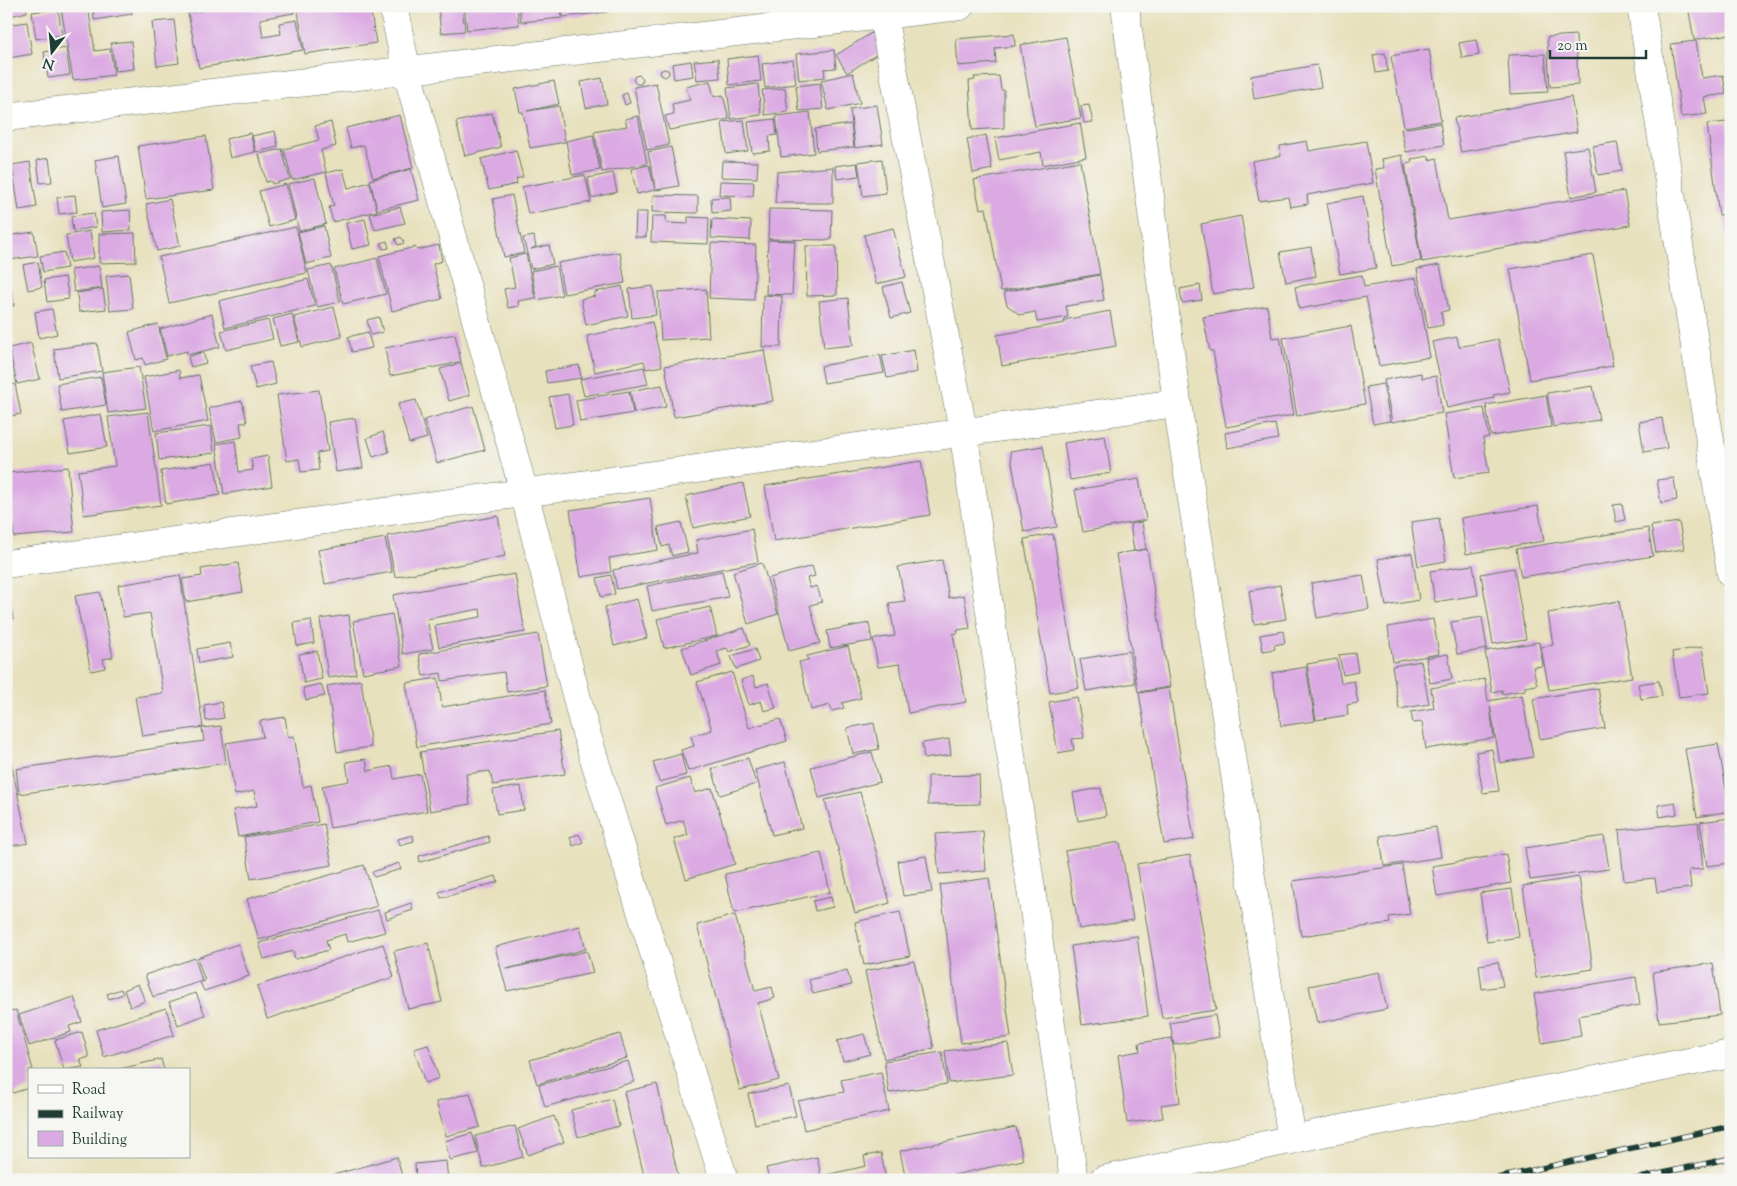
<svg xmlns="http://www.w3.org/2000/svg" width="1737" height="1186" font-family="'Sorts Mill Goudy',serif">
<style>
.building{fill:#dbaae3}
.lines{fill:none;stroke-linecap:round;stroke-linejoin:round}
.minor-casing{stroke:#657664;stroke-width:29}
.minor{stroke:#fff;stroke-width:28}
.rail-casing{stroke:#1f3d34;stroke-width:5.5}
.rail{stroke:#f6f6f2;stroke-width:4;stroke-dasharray:11;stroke-linecap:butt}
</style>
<rect width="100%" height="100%" fill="#f6f6f2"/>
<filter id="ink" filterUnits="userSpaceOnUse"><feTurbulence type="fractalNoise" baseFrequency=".02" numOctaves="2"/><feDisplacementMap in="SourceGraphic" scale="10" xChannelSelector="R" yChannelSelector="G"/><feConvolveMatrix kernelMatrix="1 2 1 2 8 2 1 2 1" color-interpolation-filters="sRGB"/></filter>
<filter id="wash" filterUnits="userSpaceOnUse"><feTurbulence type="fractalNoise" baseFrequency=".0096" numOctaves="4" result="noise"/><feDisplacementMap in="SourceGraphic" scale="20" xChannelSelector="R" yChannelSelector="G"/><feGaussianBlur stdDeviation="1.12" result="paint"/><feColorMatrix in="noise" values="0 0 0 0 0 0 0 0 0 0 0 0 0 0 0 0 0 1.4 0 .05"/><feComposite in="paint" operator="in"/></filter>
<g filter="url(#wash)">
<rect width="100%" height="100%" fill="#e8e1be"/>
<g id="blocks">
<path class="building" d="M6 6H26L27 12 6 17Z
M72 6H88L95 51 110 49 114 75 73 80 61 8Z
M93 6H130L132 14 94 20Z
M180 6H201V7L181 10Z
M225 6H293L294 13 260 19 263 37 281 34 279 23 297 20 303 50 199 68 188 13Z
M297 6H370L376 43 305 54Z
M438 6H462L465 31 441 33Z
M464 6H517L519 25 467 30Z
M519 6H560L562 18 521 22Z
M562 6H607V12L563 17Z
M1688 6H1731V34L1694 40Z
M58 9 62 35 36 39 32 12Z
M174 20 179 63 157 66 152 22Z
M27 22 32 54 9 58 6 25Z
M873 32 884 50 847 73 836 55Z
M1014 34 1015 46 995 48 996 63 958 66 956 39Z
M1576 35 1578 85 1550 87 1547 37Z
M1066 37 1081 118 1035 126 1020 45Z
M1476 40 1479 55 1462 58 1459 43Z
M131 41 134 69 115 71 111 43Z
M1696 41 1702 78 1723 75 1726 94 1704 97 1707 114 1681 117 1671 44Z
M66 48 70 75 48 78 44 52Z
M1429 49 1441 121 1404 127 1391 56Z
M834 50 836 68 824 69 825 77 799 80 796 54Z
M1385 53 1388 71 1376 73 1373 55Z
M1545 54 1548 92 1510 94 1508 55Z
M758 55 761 81 729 85 727 59Z
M718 59 720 78 697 80 694 61Z
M793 60 796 84 765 88 762 64Z
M691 61 693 76 674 79 672 64Z
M1317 65 1321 87 1254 99 1251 76Z
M1727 67H1731V85H1730Z
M664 69 668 70 669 74 665 77 661 75 660 71Z
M853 73 860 103 828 110 821 80Z
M640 75 643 79 641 84H636L633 80 635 76Z
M999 76 1001 90H1004V128L972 130 969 81 975 80 974 77Z
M602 78 607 104 586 108 581 82Z
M554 81 559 104 527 111 559 106 565 142 530 148 523 112H520L515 89Z
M710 81 714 97 723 95 729 119 669 130 665 116 674 114 672 104 690 100 686 87Z
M656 83 669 145 647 150 634 87Z
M820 83 823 109 799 111 796 86Z
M758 84 761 115 731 119 727 88Z
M785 88 788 112 765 115 762 90Z
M627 93 630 103 625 105 622 95Z
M1571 97 1577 132 1461 152 1454 118Z
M877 105 883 144 855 148 850 109Z
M1089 105 1093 122 1084 123 1081 106Z
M810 112 814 153 781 157 776 116Z
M492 113 501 147 465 156 456 122Z
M400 115 413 168 373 178 364 145 351 148 346 128Z
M638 116 647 164 602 172 594 132 627 126 625 119Z
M1727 116H1731V131H1730Z
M775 119 777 135 769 136 770 151 752 153 748 122Z
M744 120 748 151 726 154 722 122Z
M331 122 336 146 321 150 326 172 292 180 284 149 319 140 315 126Z
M1727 122 1731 149V214L1719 215 1707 124Z
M1080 123 1086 157 1043 165 1041 152 999 160 995 138Z
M1440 123 1444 145 1406 152 1401 129Z
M851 124 854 147 817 151 815 129Z
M275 131 278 147 256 152 252 136Z
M250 133 255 152 230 158 226 139Z
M593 135 600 170 572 175 566 141Z
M986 135 992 169 973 173 967 139Z
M206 136 214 190 146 199 138 146Z
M1307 141 1309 151 1366 141 1373 183 1307 195 1308 204 1290 207 1288 197 1259 201 1252 161 1281 156 1280 146Z
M1617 142 1622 171 1598 175 1593 146Z
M671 147 679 186 656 190 648 152Z
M1588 147 1596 192 1571 197 1563 151Z
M282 149 290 179 272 184 271 181 266 182 259 154Z
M516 150 523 177 516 179 517 184 489 190 481 159Z
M1402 155 1421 261 1392 266 1375 169 1384 168 1382 159Z
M119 156 126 204 102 208 95 160Z
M1429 156V160L1437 158 1448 220 1624 191 1630 225 1422 262 1405 164 1412 163 1411 159Z
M49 158 52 182 40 183 37 160Z
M882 159 886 193 863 196 858 162Z
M722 161 758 162 757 178 721 177Z
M1080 161 1100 274 1001 291 986 208 980 209 974 180Z
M30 162 37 207 19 210 12 165Z
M857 163 859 176 837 179 835 166Z
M649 165 655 190 637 194 631 169Z
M833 167V203H775L777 172Z
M343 169 348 188 370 182 377 211 333 222 329 207 334 206 326 173Z
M411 169 419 200 377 210 370 180Z
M613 173 617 192 591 198 588 178Z
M585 175 591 202 528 214 522 187Z
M6 177 11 199 6 200Z
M315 178 326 224 299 231 288 184Z
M720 181 754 182 753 196 719 195Z
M286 184 295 220 269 227 259 191Z
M75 195 77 212 59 214 57 197Z
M512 195 524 253 504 257 493 199Z
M653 195 698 196V213L652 212Z
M1363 196 1376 268 1340 274 1327 203Z
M730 197 731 211 712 213 711 198Z
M170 199 180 246 157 251 146 204Z
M400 207 405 223 375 230 370 214Z
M769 209 832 210 831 240 768 239Z
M130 210 131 230 102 232 101 212Z
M636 212H647L646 237H635Z
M94 213 96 227 73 231 71 216Z
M652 216H666V223L688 224V217L709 218 708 244 651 242Z
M1241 216 1254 287 1213 294 1201 224Z
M1731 217V250H1730L1724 218Z
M365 219 371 245 352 249 346 223Z
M712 219 751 221 750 240 711 238Z
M324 226 331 258 306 264 298 232Z
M296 227 307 273 169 303 159 257Z
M893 228 906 277 876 284 864 235Z
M90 231 94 258 70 262 66 235Z
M34 232 38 256 9 260 6 236Z
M135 233 136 262 99 263V234Z
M534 236 536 247 531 249 549 245 553 264 531 269 523 238Z
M401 237 404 243 398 245 395 239Z
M768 240 795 241 792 295 766 294Z
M387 241 389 248 383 249 381 243Z
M711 243 756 245 754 300 709 298Z
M439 245 442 261 433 264 442 299 392 311 379 256 415 247 417 250Z
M806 246H836L837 295 807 296Z
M1311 247 1316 276 1286 282 1280 252Z
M64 252 67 268 43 272 40 256Z
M620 252 625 283 564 294 558 263Z
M526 254 535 298 518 301 519 306 508 308 504 289 515 287 509 258Z
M1593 255 1613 366 1530 380 1510 269Z
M377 258 386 294 343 304 334 269Z
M38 262 42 287 28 290 23 265Z
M6 263 14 306 6 307Z
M331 265 340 302 317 307 308 270Z
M1440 265 1449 310 1441 312 1443 325 1428 328 1417 269Z
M99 266 102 288 74 292 71 270Z
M556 266 562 295 537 300 531 271Z
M129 274 133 309 110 311 106 276Z
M1100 275 1104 300 1066 306 1068 317 1037 322 1035 312 1020 315 1007 305 1004 292Z
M1362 275 1364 287 1416 278 1430 357 1379 366 1366 297 1299 309 1295 287Z
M65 277 69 299 47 302 44 280Z
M308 279 315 306 225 328 219 301Z
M902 282 910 313 891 318 883 287Z
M1200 285 1202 300 1182 303 1180 289Z
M622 286 628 316 586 325 581 299 595 296V292Z
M653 286 656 315 632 318 629 289Z
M103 289 106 309 79 312 77 293Z
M706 289 709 337 661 340 658 292Z
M763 295 782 296 781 347H762Z
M848 298 853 345 824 348 819 301Z
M1267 306 1272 338 1280 337 1294 415 1226 427 1213 351H1210L1203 317Z
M334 307 342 337 302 347 294 317Z
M52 309 57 334 39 338 35 312Z
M1110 311 1116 346 1002 366 997 335 1065 323 1064 320Z
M212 314 220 347 187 355V351L167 356 160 329Z
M292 314 299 342 280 346 273 319Z
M379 317 383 332 371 335 367 320Z
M268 320 273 339 226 350 221 331Z
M652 322 662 366 646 369 644 361 595 372 587 336Z
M158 324 166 359 145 365 143 358 136 360 129 332Z
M1351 326 1365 404 1297 416 1283 338Z
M368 332 372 348 352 352 348 337Z
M455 334 461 362 390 376 385 348Z
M1457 337 1459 347 1498 339 1510 392 1493 395 1494 398 1447 408 1432 342Z
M31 343 40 379 17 384 9 348Z
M97 343 102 371 58 378 54 349Z
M764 350 773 401 674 417 665 366Z
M914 350 917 372 887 378 882 356Z
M203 352 206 363 191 367 188 357Z
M880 355 884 373 824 383 821 366Z
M271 362 276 384 256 389 250 366Z
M461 363 470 395 449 401 440 369Z
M579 365 581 378 547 383 545 371Z
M139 367 146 408 108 413 102 372Z
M644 367 648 384 584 396 580 379Z
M179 370 180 378 199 375 208 421 154 431 144 377Z
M1421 373 1422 378 1436 376 1442 413 1392 422 1384 380Z
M101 377 106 405 62 412 57 384Z
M15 384 21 414 6 417V386Z
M1383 384 1390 421 1373 424 1366 387Z
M662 385 666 407 634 413 630 391Z
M1593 386 1599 420 1553 427 1547 393Z
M319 390 328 451 317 453 319 470 301 472 299 459 287 461 277 395Z
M629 391 633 413 580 422 576 400Z
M568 394 573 425 555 428 549 397Z
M1546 395 1551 427 1491 436 1486 405Z
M416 400 427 438 409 443 398 404Z
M242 401 247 422 240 423 242 437 216 442 209 408Z
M473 406 485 450 437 463 424 420Z
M1484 408 1489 437 1483 438 1489 473 1454 478 1444 414Z
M148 412 161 505 84 515 78 471 115 466 108 417Z
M101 414 107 447 70 453 64 421Z
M355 418 363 468 336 472 328 422Z
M1662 418 1667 448 1644 452 1639 422Z
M1275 424 1278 439 1227 448 1225 433Z
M211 426 214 453 159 460 156 433Z
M383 432 389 452 373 457 367 438Z
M1105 436 1111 473 1070 480 1064 443Z
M235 441 239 472 253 470 251 459 268 456 272 486 224 494 216 444Z
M1043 446 1057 527 1024 532 1010 451Z
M921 461 930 515 774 541 765 486Z
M214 462 220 495 166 504 161 471Z
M68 467 74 532 14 537 8 473Z
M1674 478 1677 500 1661 503 1657 480Z
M1139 479 1146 520 1083 532 1075 490Z
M743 483 750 516 693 528 686 496Z
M650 498 658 550 609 558 611 572 581 577 570 510Z
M1622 504 1625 520 1616 522 1613 505Z
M1538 506 1544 541 1466 554 1461 518Z
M498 516 505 556 395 577 387 536Z
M1439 518 1446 561 1418 566 1411 522Z
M681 522 688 552 672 556 669 545 662 547 658 527Z
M1142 522 1146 549 1134 551 1130 524Z
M1679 522 1684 549 1656 553 1651 526Z
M1648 528 1653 556 1521 577 1516 549Z
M752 529 758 562 617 589 613 570 698 553 696 540Z
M1053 534 1079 688 1050 693 1024 539Z
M385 538 392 572 325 584 318 550Z
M1147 549 1170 687 1138 692 1116 554Z
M1412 553 1419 600 1386 606 1378 559Z
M942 560 949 598 964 595 970 628 957 630 958 633 953 634 966 702 908 713 900 664 878 667 873 639 895 636 889 603 905 601 898 567Z
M238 563 243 592 186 602 182 579 202 576 201 569Z
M762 563 778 614 748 624 733 572Z
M1473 565 1478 595 1435 602 1430 571Z
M812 566 815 576 807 578 810 588 817 586 822 602 810 605 820 643 789 651 770 578Z
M1514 568 1526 639 1493 644 1481 574Z
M722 571 728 597 652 611 647 586Z
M515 574 525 632 439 647 435 625 481 617 480 609 427 619 433 649 403 654 393 595Z
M180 575 203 727 142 736 135 697 163 693 150 613 123 617 118 585Z
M611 575 615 594 601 597 597 578Z
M1363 575 1369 609 1317 618 1311 583Z
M1280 585 1286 619 1254 624 1249 591Z
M100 592 113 657 103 659 105 668 91 671 75 596Z
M6 599H10L13 619 6 620Z
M637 599 647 638 614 646 605 607Z
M1619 601 1632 677 1549 690 1541 647 1553 645 1548 613Z
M710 607 717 636 664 648 657 619Z
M392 614 402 666 363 673 353 621Z
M349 615 356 674 328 678 320 619Z
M1482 617 1487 649 1457 654 1451 622Z
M1433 619 1439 654 1393 662 1388 627Z
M311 620 314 643 297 646 294 623Z
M869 623 872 641 830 648 827 631Z
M744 628 750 645 729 652 727 648 717 651 721 665 691 675 682 648Z
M1283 631 1285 643 1274 645 1275 649 1263 651 1260 635Z
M538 634 547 686 507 692 504 672 442 681 441 673 423 676 419 654Z
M1539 642 1543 666 1533 667 1537 685 1525 687V690L1502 694V690L1492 692 1485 651Z
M230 643 233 657 199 663 197 649Z
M848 646 861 698 842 703 844 708 832 711 830 705 811 710 799 662 808 660 807 656Z
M1702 647 1709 693 1679 697 1672 652Z
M755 649 759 661 736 669 731 656Z
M317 651 322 679 304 683 299 654Z
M1129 651 1135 683 1086 691 1080 659Z
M1355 653 1358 672 1343 675 1339 655Z
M1448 654 1452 679 1430 683 1426 658Z
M1337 659 1341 683 1354 681 1358 703 1347 705 1348 715 1316 720 1307 664Z
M1421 661 1429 704 1399 709 1392 666Z
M1306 667 1315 721 1281 726 1272 673Z
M732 672 749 728 780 719 787 741 688 771 681 750 694 746 691 736 712 730 697 682Z
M753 676 756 687 768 683 776 708 764 711 761 701 749 705 741 680Z
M438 678 442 707 545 690 551 724 417 747 406 683Z
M1485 679 1488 701 1522 695 1533 757 1500 763 1490 706 1494 738 1426 749 1422 722 1413 723 1411 712 1434 708 1431 688Z
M361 680 371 747 337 752 327 686Z
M1659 681 1662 696 1641 699 1638 684Z
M321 684 325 696 306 700 303 688Z
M1169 688 1194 839 1164 844 1139 693Z
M1598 688 1605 728 1540 739 1533 699Z
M1077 697 1084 738 1072 739 1074 750 1058 753 1049 702Z
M221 702 224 718 206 721 204 705Z
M285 717 288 737 294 736 303 787 311 785 318 822 238 837 233 810 257 806 254 791 235 795 226 743 263 737 260 721Z
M874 723 879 749 853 754 847 728Z
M221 726 226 763 19 794 16 769 204 741 202 728Z
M558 731 565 774 493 785 490 771 466 774 470 804 430 811 420 752Z
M6 739 28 843 6 847Z
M949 739 951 755 924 759 922 743Z
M1718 744 1730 811 1697 817 1685 749Z
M1492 749 1499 791 1483 793 1476 752Z
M872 752 880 782 819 798 811 767Z
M681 754 686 775 659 782 653 762Z
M748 758 756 784 720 795 712 769Z
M366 759 368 771 392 766 394 779 420 774 427 811 330 828 322 786 349 781 346 762Z
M785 762 802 828 772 835 755 770Z
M979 775 980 804 928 805V776Z
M690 778 695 793 712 788 735 864 686 879 674 839 688 835 683 820 666 825 655 788Z
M521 786 524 810 497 814 493 790Z
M1101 788 1106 816 1078 821 1073 793Z
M860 792 890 903 855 913 825 800Z
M1675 802 1677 814 1660 817 1658 805Z
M1730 818 1731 863 1707 866 1700 822Z
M1698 822 1703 869 1689 870 1691 888 1657 892 1655 878 1624 881 1619 830Z
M324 824 332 865 251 879 244 837Z
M1436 827 1441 857 1384 866 1380 836Z
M983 831 986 871 939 874 935 834Z
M579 834 583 842 573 846 570 837Z
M413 835 414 841 400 845 398 839Z
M488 836 490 842 420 862 419 856Z
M1604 836 1609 869 1530 880 1525 848Z
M1120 842 1133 920 1079 929 1065 851Z
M821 853 830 892 734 913 725 874Z
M1506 854 1511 883 1437 896 1432 866Z
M1190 855 1216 1010 1162 1018 1137 864Z
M926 856 932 892 903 896 898 861Z
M399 863 401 869 374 877 372 872Z
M364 865 377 906 259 940 247 899Z
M1402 865 1410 914 1389 917 1390 923 1301 936 1293 881Z
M496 876 498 882 441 898 439 892Z
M1579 877 1593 969 1536 978 1523 886Z
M989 878 1011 1037 961 1043 940 885Z
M1512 889 1519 937 1487 942 1480 893Z
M831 897 833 907 815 911 813 901Z
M411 903 413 910 387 919 385 912Z
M378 910 385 932 347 942 345 934 326 940 329 950 295 959 293 951 264 959 259 943Z
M900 912 910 956 864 965 855 922Z
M735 915 755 991 772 987 775 998 758 1003 779 1080 740 1090 697 925Z
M580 926 586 949 507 969 587 951 593 973 507 991 495 947Z
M1137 936 1148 1016 1082 1025 1071 946Z
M428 943 442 1002 408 1009 394 951Z
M238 944 249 976 204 991 200 982 205 981 197 958Z
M383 944 394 977 267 1019 257 986Z
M195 958 202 981 153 997 145 975Z
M914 961 934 1048 884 1059 865 971Z
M1498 962 1503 986 1482 989 1479 965Z
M1713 963 1720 1015 1659 1022 1653 972Z
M847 970 851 985 813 994 809 980Z
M1379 972 1387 1009 1317 1023 1309 986Z
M1636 977 1640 1005 1578 1016 1581 1036 1542 1043 1534 994Z
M138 984 145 1001 130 1007 124 990Z
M121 989 123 994 109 999 107 994Z
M196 993 205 1015 178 1025 169 1002Z
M74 997 82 1022 69 1026 71 1032 29 1046 19 1015Z
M166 1008 174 1035 104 1057 96 1030Z
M16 1010 33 1070H29V1088L13 1093 6 1069V1012Z
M1215 1015 1219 1037 1174 1045 1170 1023Z
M82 1032 89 1057 80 1060 83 1067 64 1070 55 1040Z
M620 1034 627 1058 537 1084 530 1060Z
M864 1034 870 1054 843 1061 837 1041Z
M1172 1038 1180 1102 1161 1105 1163 1118 1127 1123 1118 1055 1140 1051 1139 1043Z
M1008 1043 1013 1075 949 1083 945 1051Z
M428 1045 439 1078 425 1083 414 1049Z
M942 1052 947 1084 889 1093 884 1061Z
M161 1059 164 1070H120V1069Z
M628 1061 634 1082 545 1107 539 1085Z
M881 1072 889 1111 804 1130 798 1101 844 1092 841 1080Z
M657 1084 679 1180H645L624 1092Z
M789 1086 796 1116 755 1124 748 1094Z
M470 1093 480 1127 446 1136 436 1102Z
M612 1099 619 1126 578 1137 571 1110Z
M554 1116 564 1142 528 1155 518 1129Z
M515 1126 523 1157 483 1168 475 1136Z
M1016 1127 1023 1160 931 1180H906L900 1151Z
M472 1133 478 1153 450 1160 445 1141Z
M881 1153 886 1180H769L766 1168 817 1157 821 1176 866 1166 864 1156Z
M397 1157 403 1180H319V1179Z
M446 1161 448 1180H416L415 1164Z"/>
</g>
</g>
<g filter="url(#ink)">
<use href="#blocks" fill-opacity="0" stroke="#657664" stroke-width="1"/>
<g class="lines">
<g class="minor-casing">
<path id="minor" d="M393 6 407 72 524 492 584 726 724 1180
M881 6 963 430 1074 1180
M1125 6 1177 403 1292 1140
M1641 6 1731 573
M6 117 960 6
M6 564 1177 403
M1103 1180 1326 1132 1731 1054"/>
</g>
<use href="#minor" class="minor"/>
<g class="rail-casing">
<path id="rail" d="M1488 1180 1731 1126
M1631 1180 1731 1158"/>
</g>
<use href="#rail" class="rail"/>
</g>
</g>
<rect width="1737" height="1186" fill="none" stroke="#f6f6f2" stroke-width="25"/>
<rect x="28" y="1068" width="162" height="90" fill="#f6f6f2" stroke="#a0aca6"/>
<rect x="38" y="1085" width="25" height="8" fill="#ffffff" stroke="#a0aca6"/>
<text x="72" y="1094" font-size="15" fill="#1f3d34">Road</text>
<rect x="38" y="1110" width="25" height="8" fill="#1f3d34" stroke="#a0aca6"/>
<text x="72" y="1118" font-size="15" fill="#1f3d34">Railway</text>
<rect x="38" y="1131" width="25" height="15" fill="#dbaae3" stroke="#a0aca6"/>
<text x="72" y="1144" font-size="15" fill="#1f3d34">Building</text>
<g transform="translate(52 52) rotate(196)" stroke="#f6f6f2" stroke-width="4" paint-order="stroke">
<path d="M0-4L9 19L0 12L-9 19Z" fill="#1f3d34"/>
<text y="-8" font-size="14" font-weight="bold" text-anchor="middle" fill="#1f3d34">N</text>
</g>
<path d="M1550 50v8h96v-8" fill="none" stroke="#1f3d34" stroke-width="2.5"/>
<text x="1557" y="50" font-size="15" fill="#1f3d34" stroke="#f6f6f2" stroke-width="4" paint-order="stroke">20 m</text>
</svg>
